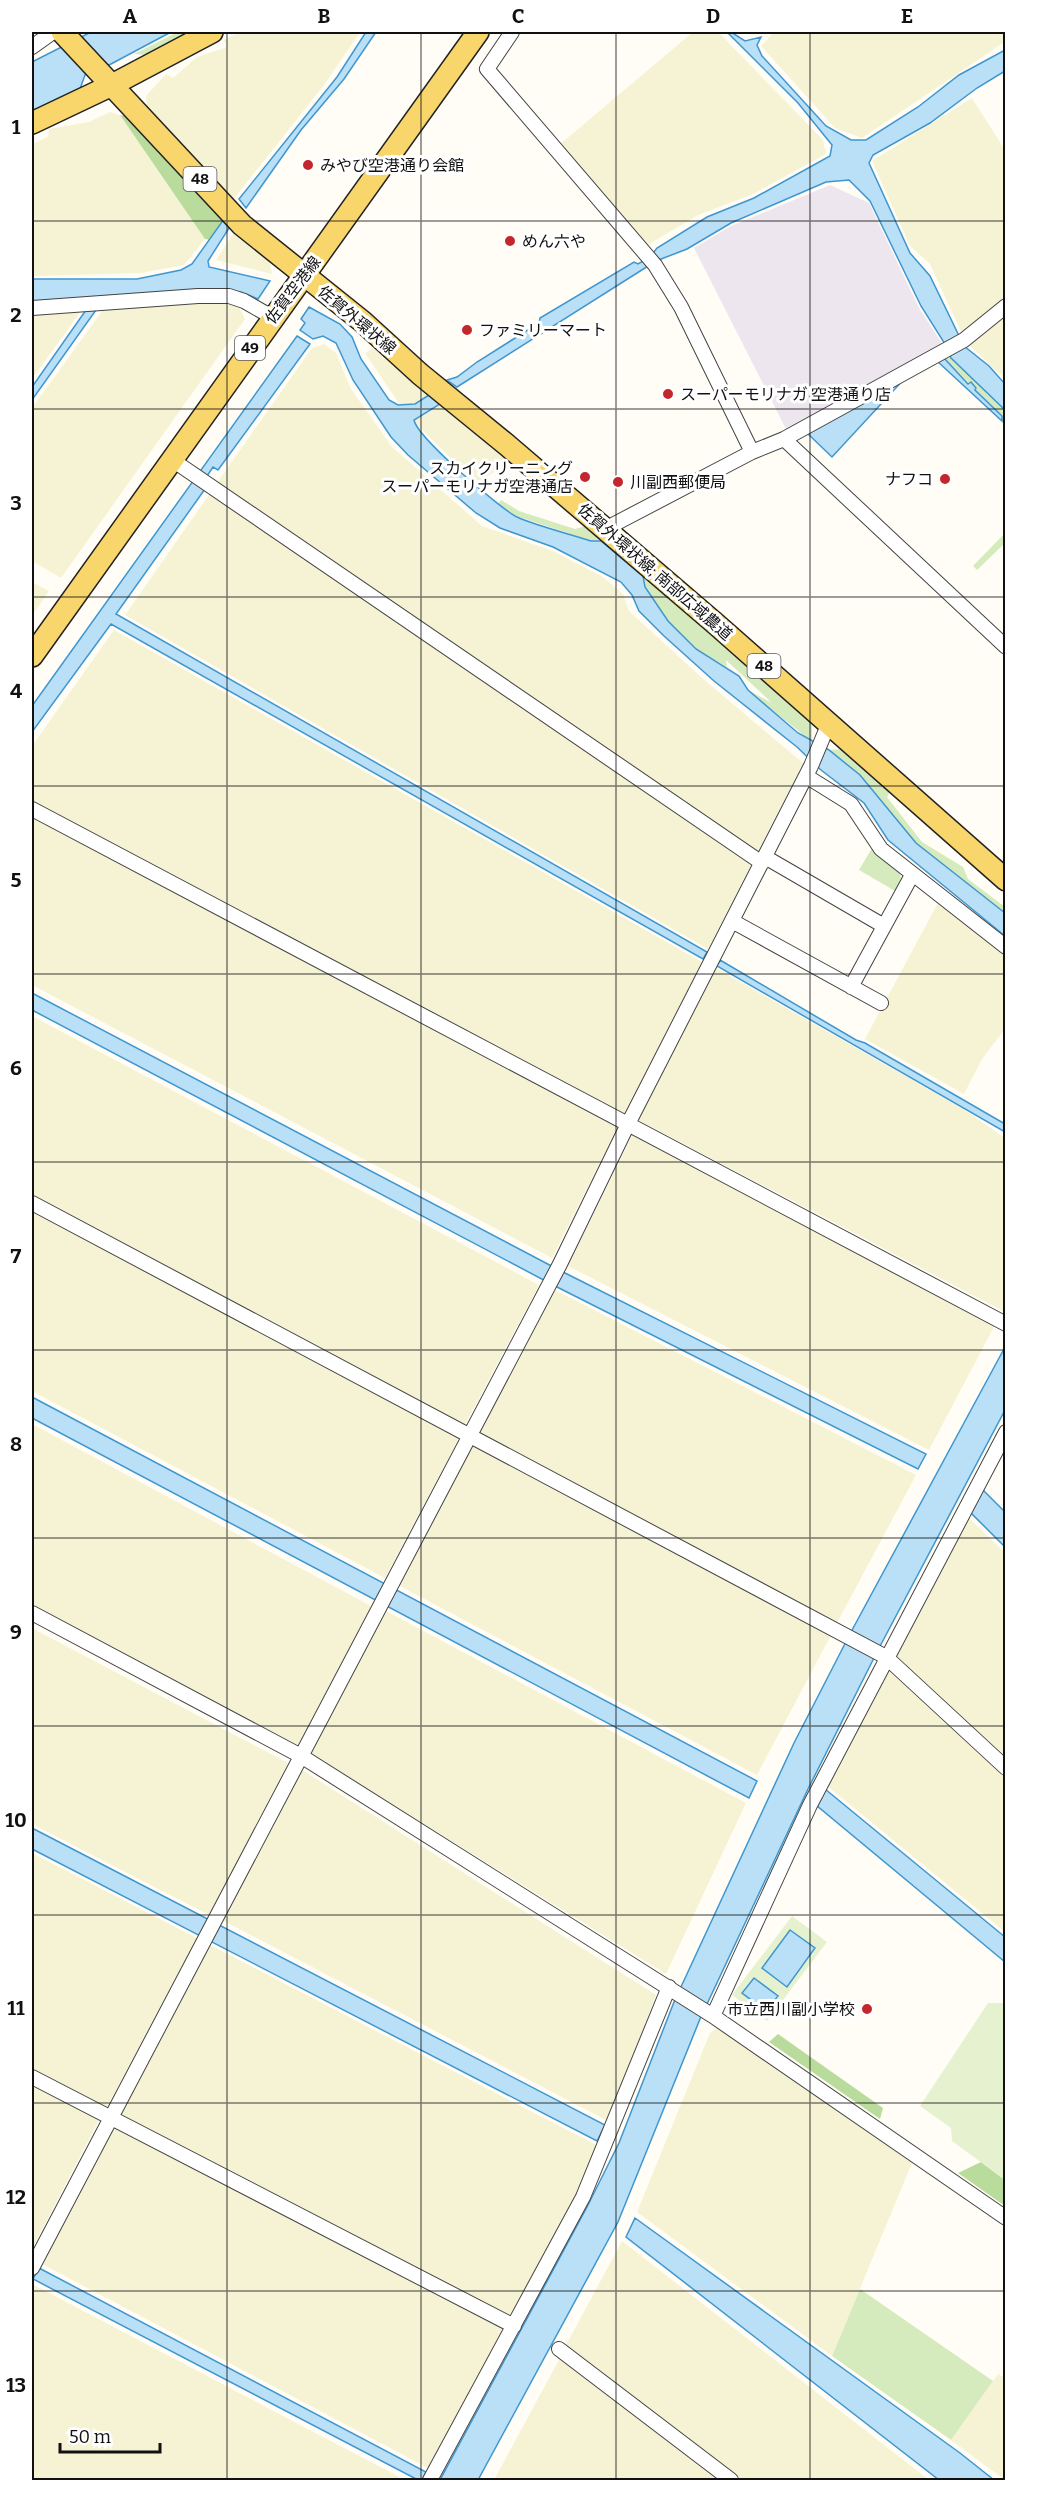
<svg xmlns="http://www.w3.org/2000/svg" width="1037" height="2512" font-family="Bitter,'Noto Sans JP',serif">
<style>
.industrial{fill:#eee6ef}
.farmland{fill:#f6f3d4}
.green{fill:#d5ebbd}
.forest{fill:#b9dc9c}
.pitch{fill:#e6f2cf}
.water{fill:#b9e0f7;stroke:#3f96cf;stroke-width:1.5}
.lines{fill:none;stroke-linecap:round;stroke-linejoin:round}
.minor-casing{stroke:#444;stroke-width:16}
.primary-casing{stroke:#222;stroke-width:24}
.minor{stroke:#fff;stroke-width:14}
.primary{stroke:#f9d66b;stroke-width:21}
.grid{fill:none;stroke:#111;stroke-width:1.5;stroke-opacity:0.55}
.poi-dot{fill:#c4262e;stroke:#fff;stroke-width:2}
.labels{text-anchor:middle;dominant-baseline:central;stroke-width:6;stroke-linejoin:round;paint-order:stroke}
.shield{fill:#fff;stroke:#585858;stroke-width:1.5}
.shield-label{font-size:15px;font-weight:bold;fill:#111}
.poi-label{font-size:16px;fill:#111;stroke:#fff;text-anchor:start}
.street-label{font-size:16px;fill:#111;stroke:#fff}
.neatline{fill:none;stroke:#111;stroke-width:2}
.grid-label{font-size:20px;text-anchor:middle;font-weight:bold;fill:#111}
</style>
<rect width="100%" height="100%" fill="#fffdf5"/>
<path class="industrial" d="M830 185 869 203 919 308 943 345 787 431 694 248 731 226Z"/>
<path class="farmland" d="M240 32H360L324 85 232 201 147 106 146 96 166 74 173 78 197 57 227 47 224 40Z
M693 32H718L823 140 826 154 751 195 698 215 646 246 558 146Z
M774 32H1005L1006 41 862 138 835 128 761 46Z
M972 98 1005 150V298L963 336 930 264 910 246 872 161Z
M110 112 120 115 205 239 184 265 141 273 32 276V144L48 137 49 129 89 122Z
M237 228 269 258 272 274 216 260Z
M212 303 238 305 245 319 61 578 32 561V408L103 310Z
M81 311 32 379V314Z
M1005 311V379L968 344Z
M324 344 336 353 351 389 392 447 482 526 553 551 603 577 623 594 629 611 702 678 803 763 757 853 217 483 312 348Z
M373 348 511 462 476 483 419 427 398 402 365 353Z
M211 492 752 863 708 949 125 615Z
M32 582 49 591 32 616Z
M114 630 702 962 624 1114 32 802V746Z
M32 817 619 1124 552 1258 32 985Z
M939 901 1005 954V1029L982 1059 964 1094 865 1039Z
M716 968 963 1109 1005 1138V1312L638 1120Z
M32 1016 539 1285 465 1425 32 1196Z
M634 1132 995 1325 929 1450 568 1266Z
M32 1210 459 1438 385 1578 32 1391Z
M555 1290 916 1475 837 1623 477 1434Z
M32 1424 371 1606 298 1745 32 1604Z
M472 1444 831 1635 757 1775 398 1585Z
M967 1516 1005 1553V1760L895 1656Z
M386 1611 746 1803 666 1974 310 1753Z
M32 1628 288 1763 209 1915 32 1824Z
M889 1666 1005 1775V1932L826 1785Z
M302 1770 656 1995 608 2121 222 1920Z
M32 1853 197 1938 106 2109 32 2070Z
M210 1945 598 2146 577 2195 511 2318 121 2115Z
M717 2028 912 2163 832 2356 637 2212 710 2033Z
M32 2084 99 2120 32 2249Z
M114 2127 505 2329 430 2469 42 2264Z
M622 2241 929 2480H739L565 2347Z
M32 2284 405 2480H32Z
M560 2358 720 2480H494Z
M998 2374 1005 2378V2480L951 2440Z"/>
<path class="green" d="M178 32H193L148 55 134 54Z
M949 353 951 358 1005 410V425L1002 421V416L944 358Z
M501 500 519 511 575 529 589 525 812 723V742L748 690 772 703 726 660 727 667 696 649 668 621 645 587 643 576 602 541H592L516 516 498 504Z
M1005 533V543L977 570 973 566Z
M842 749 891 790 887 797 922 842 963 867 968 879 1005 907V913L916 843 860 775 829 750Z
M872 848 900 874 901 878 895 891 859 870Z
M860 2289 993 2381 951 2440 832 2356Z"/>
<path class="forest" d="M120 115 126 116 224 219 211 240 205 239Z
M778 2034 883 2108 880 2119 769 2042Z
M981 2162 1005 2180V2206L958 2173Z"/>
<path class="pitch" d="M792 1916 827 1942 767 2021 732 1995Z
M988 2003H1005V2180L952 2141 951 2128 920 2106Z"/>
<path class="water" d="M91 32H171L111 64 85 75 80 89 32 114V62Z
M366 32H376L344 79 301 130 246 208 239 199 337 77Z
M727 32H731L745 41 761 37 757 45 762 56 826 126 851 140H866L918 107 959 75 1005 50V71L977 88 930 123 873 155 869 163 910 253 930 276 964 346 989 366 1005 384V410L951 358 945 344 921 306 870 201 849 180 826 182 731 223 687 249 656 261 457 387 447 380 457 377 477 362 539 323 540 318 634 262 638 264 650 257 657 248 707 217 754 198 830 156 832 145 798 103Z
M224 219 231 225 208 261 209 267 270 281 258 299 241 292 211 289 32 302V279H137L181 270 192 264Z
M309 307 340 324 352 337 361 359 389 400 398 405 415 404 429 395 440 404 414 420C417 437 499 508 517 517 540 527 567 533 591 541H601L643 576 645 587 668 621 696 649 739 676 748 690 798 733 829 750 860 775 916 843 1005 913V936L888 840 864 803 821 770 797 747 714 681 664 636 639 611 632 595 621 582 553 547 500 528 476 513 408 455 391 437 353 380 336 343 323 336 313 339 300 330 305 323 301 319Z
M86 310H96L32 400V387Z
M297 336 310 344 218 470 213 467 201 485 205 489 116 614 707 952 703 959 111 624 32 732V706Z
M944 358 968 384 971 382 976 388 975 390 1002 416V421L937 361Z
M906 377 832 457 806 432Z
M720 960 856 1040 865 1043 1005 1124V1132L717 966Z
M32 993 561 1271 926 1454 918 1469 555 1286 32 1010Z
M1005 1347V1410L878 1650 808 1789 700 2019 618 2222 478 2480H440L587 2207 619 2143 674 2002 794 1743 851 1632Z
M32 1397 757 1781 749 1798 32 1418Z
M982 1489 1005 1512V1547L970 1512Z
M825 1789 1005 1937V1962L816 1805Z
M32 1828 605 2125 597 2141 32 1849Z
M790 1930 815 1948 787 1987 762 1968Z
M754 1978 778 1996 766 2011 742 1993Z
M635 2218 960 2453 994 2480H939L626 2237Z
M39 2268 426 2472 422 2480H418L33 2279Z"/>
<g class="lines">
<g class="minor-casing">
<path id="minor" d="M512 32 487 69 655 265 681 307 752 452
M32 47 53 32
M32 308 198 296H229L244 301 272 317
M784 439 1006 647
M171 459 762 863
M605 529 752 452 784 439 964 340 1006 306
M806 776 851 804 881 849 1006 947
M32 809 1006 1324
M765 857 884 926
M732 921 881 1003
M851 987 912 875
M32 1203 886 1657 1006 1768
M32 1613 301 1756 713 2016 1006 2218
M713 2016 810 1805 1006 1432
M32 2077 514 2326
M32 2268 560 1264 628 1124 811 766 829 723
M559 2349 731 2480
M430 2480 583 2197 669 1987"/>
</g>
<g class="primary-casing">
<path id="primary" d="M62 32 242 225 363 322 420 374 507 445 717 625 1006 880
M32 123 112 85 212 32
M32 656 478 32"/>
</g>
<use href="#minor" class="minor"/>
<use href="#primary" class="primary"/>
</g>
<path class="grid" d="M227 32V2480M421 32V2480M616 32V2480M810 32V2480M32 221H1006M32 409H1006M32 597H1006M32 786H1006M32 974H1006M32 1162H1006M32 1350H1006M32 1538H1006M32 1726H1006M32 1915H1006M32 2103H1006M32 2291H1006"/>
<g class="poi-dot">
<circle cx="308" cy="165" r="6"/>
<circle cx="510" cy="241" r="6"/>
<circle cx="467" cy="330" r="6"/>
<circle cx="668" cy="394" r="6"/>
<circle cx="585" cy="477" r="6"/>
<circle cx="945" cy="479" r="6"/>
<circle cx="618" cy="482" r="6"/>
<circle cx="867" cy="2009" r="6"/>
</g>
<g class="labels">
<g class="shield">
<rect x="183.5" y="167" width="33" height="24" rx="4.5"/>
<rect x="235" y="336" width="30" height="24" rx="4.5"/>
<rect x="747.5" y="654" width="33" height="24" rx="4.5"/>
</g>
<g class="shield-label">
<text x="200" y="179">48</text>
<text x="250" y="348">49</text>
<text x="764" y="666">48</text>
</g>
<g class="poi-label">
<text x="320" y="165">みやび空港通り会館</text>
<text x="522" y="241">めん六や</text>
<text x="479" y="330">ファミリーマート</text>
<text x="680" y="394">スーパーモリナガ 空港通り店</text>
<text x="573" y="468" text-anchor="end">スカイクリーニング<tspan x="573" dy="18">スーパーモリナガ空港通店</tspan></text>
<text x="933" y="479" text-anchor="end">ナフコ</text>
<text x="630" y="482">川副西郵便局</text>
<text x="855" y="2009" text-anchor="end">市立西川副小学校</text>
</g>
<g class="street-label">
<text transform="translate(293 290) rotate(-53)">佐賀空港線</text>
<text transform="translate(357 320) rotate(40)">佐賀外環状線</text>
<text transform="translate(655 572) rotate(41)">佐賀外環状線; 南部広域農道</text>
</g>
</g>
<rect width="1037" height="2512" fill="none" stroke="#ffffff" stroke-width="66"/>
<path d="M60 2443v9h100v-9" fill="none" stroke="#111111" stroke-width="3"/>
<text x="69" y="2443" font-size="18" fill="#111111" stroke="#ffffff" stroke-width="4.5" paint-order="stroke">50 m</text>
<rect x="33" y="33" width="971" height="2446" class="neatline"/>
<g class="grid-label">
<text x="130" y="23">A</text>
<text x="324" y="23">B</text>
<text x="518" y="23">C</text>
<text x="713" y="23">D</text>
<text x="907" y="23">E</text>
<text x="16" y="134">1</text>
<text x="16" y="322">2</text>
<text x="16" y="510">3</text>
<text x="16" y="698">4</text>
<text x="16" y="887">5</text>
<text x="16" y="1075">6</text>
<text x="16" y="1263">7</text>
<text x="16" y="1451">8</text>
<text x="16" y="1639">9</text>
<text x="16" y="1827">10</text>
<text x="16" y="2015">11</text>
<text x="16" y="2204">12</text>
<text x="16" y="2392">13</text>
</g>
</svg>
